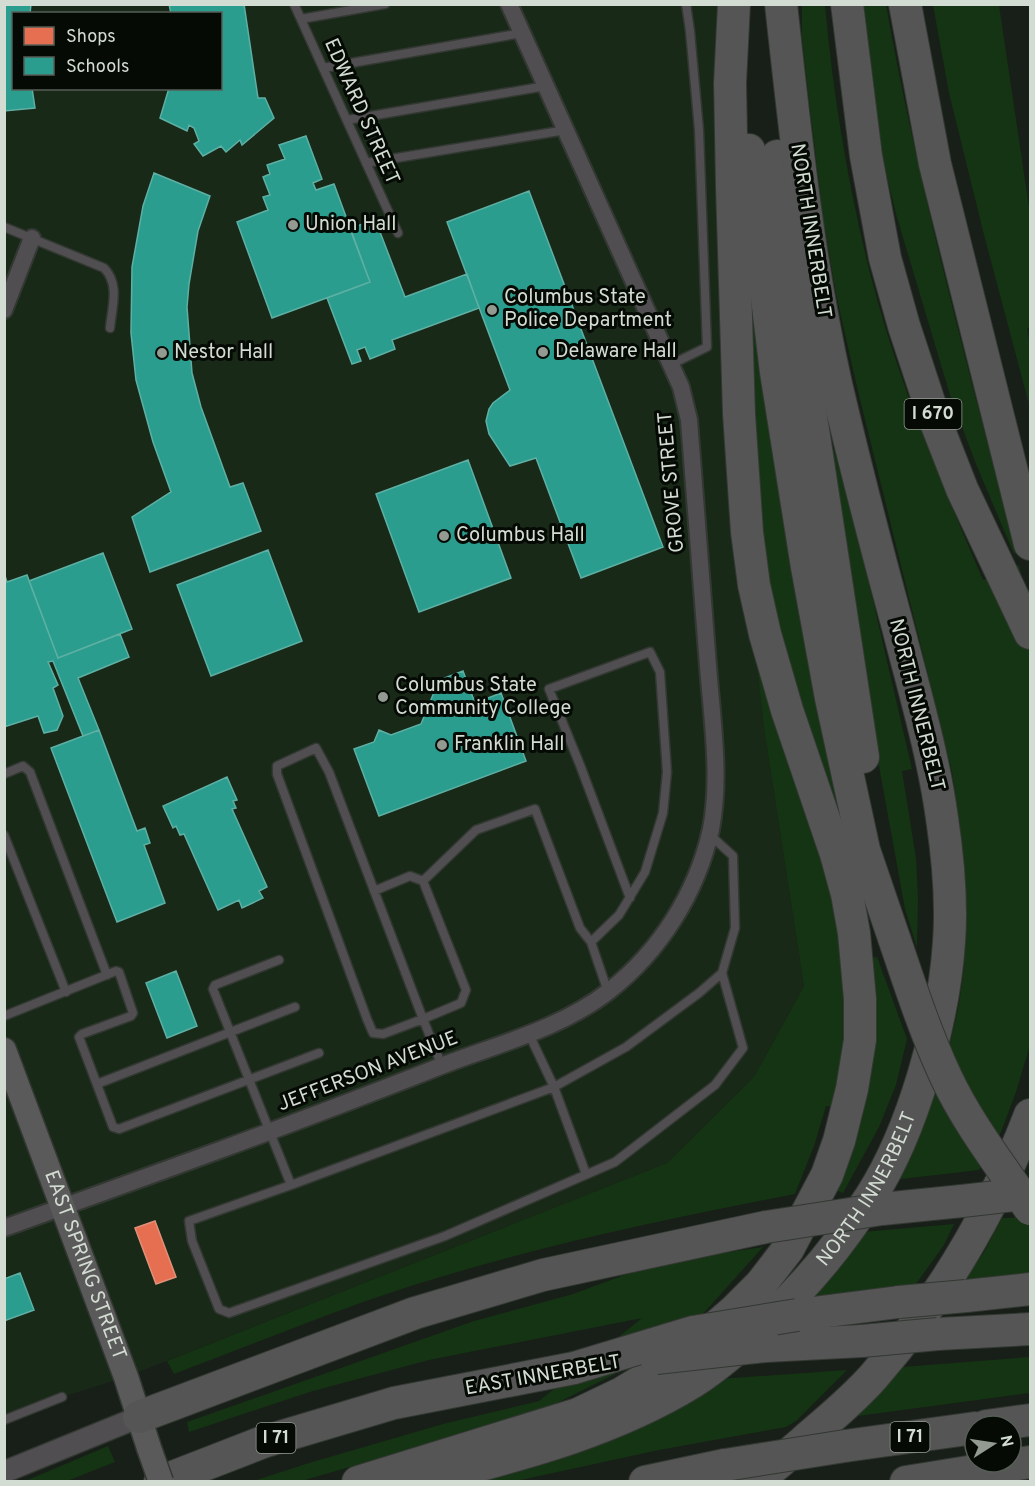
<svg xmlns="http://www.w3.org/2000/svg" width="1035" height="1486" font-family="Overpass,sans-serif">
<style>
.built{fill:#192918;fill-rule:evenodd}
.green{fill:#153413}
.shops{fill:#e76f51;stroke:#e19078;stroke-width:1.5}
.schools{fill:#2a9d8f;stroke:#5db0a3;stroke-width:1.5}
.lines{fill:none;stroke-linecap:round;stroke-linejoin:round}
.service-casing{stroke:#333833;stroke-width:11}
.minor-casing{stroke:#333833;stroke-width:20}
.tertiary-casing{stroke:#333833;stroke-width:24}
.secondary-casing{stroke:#333833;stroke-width:27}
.motorway-casing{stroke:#333833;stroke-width:34}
.service{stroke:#504e50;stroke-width:8}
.minor{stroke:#504e50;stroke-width:16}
.tertiary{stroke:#504e50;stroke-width:21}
.secondary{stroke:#5b5a5b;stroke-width:24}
.motorway{stroke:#545554;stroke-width:32}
.secondary-bridge-casing{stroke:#333833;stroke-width:27;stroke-linecap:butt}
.motorway-bridge-casing{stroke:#333833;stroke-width:34;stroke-linecap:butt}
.secondary-bridge{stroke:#5b5a5b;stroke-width:24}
.motorway-bridge{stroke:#545554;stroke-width:32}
.poi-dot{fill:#929a91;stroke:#050a05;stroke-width:2}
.labels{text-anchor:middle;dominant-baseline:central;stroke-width:6;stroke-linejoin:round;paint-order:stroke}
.shield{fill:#050a05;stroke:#959d94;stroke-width:1.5}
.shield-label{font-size:18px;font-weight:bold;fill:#d3dcd2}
.street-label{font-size:20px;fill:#d3dcd2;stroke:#050a05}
.poi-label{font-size:20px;fill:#d3dcd2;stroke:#050a05;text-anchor:start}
</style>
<rect width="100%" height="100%" fill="#181e18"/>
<path class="built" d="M5 5H719L713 96 730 519 740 598 757 666 764 728 804 986 754 1077 667 1163 126 1377 62 1397 5 1420ZM14 14H220V88H14Z"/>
<path class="green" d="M802 5H825C833 95 848 185 870 273 897 379 940 480 983 580L1019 565 1030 612V1045L1016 1092 1001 1132 979 1170 893 1180C916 1131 941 1081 954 1027 974 944 966 856 952 772L857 387 836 294 823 217 808 91 802 38Z
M862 5H886C919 190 969 371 1016 553L1014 554 976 464 950 395 896 214 879 143Z
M933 5H999L1030 214V327L1027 329 1030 345V408L983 231 949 93Z
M750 286 851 858 779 651 753 474Z
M834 449 868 579 912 769 902 771 916 858 918 898 917 948 905 909 867 700 830 450Z
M757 666 812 827 837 917 848 1002 844 1046 835 1107 826 1106 814 1146 795 1194C650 1222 505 1253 366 1301 302 1324 238 1350 174 1374L167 1361 667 1163 754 1077 804 986 764 728Z
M877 957 907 1039 896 1085 879 1127 843 1193 835 1190 871 958Z
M1030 1217V1274L964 1280 983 1254 1002 1218Z
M954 1224 944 1245 916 1284 807 1299 862 1232Z
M763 1247 702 1315 623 1370 547 1408 486 1428 301 1481H253L309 1463 443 1424 539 1401 642 1318 429 1360 313 1391 189 1432 187 1422 474 1321 573 1294 657 1263Z
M1030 1357V1393L858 1416 902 1367Z
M847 1370 796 1421 786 1427 659 1450 516 1481 475 1482 718 1379Z
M108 1446 115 1462 67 1481H25Z"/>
<path class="shops" d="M155 1221 176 1277 156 1284 135 1228Z"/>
<path class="schools" d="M4 4H31L30 14H14V88H32L35 108 4 111Z
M169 4H244L258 98H265L274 118 242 145 240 140 226 152 221 146 203 156 194 144 199 141 194 128 189 125 187 131 160 118 169 88H220V14H171Z
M306 136 322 179 313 183 316 190 334 184 370 282 272 318 237 222 268 210 263 197 270 195 263 177 270 174 267 165 285 159 279 145Z
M154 173 210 196 198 231 189 284 187 307 192 373 201 407 230 487 243 483 261 531 150 572 132 517 171 492 153 442 136 380 131 333 132 267 143 206Z
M529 191 663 547 581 578 536 458 510 466 489 434 486 421 489 409 493 403 510 390 447 222Z
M375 219 405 297 467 274 479 308 392 340 395 349 370 359 365 347 357 350 361 361 352 364 327 298 370 282 350 229Z
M468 460 511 578 419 612 376 494Z
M268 550 302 641 211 676 177 585Z
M103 553 132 629 58 658 29 581Z
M4 573 7 582 27 575 58 658 120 634 129 657 78 678 99 730 83 736 53 661 48 662 58 685 53 688 63 716 57 730 44 733 38 716 4 727Z
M463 671 475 703 501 693 526 761 379 816 354 749 374 742 379 730 391 735 421 724 439 680Z
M99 730 137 831 145 828 150 843 144 845 165 903 117 922 51 748Z
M227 777 237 800 233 801 236 808 232 809 267 887 259 891 263 898 242 908 239 900 218 910 184 834 180 835 176 826 173 828 163 806Z
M176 971 197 1026 167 1038 146 983Z
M20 1273 34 1310 4 1321V1279Z"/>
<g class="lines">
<g class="service-casing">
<path id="service" d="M294 4 398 233
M301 19 385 4
M323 68 522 33
M347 120 546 86
M366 163 566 130
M4 227 104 268C120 284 112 307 110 328
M672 364 707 347 699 130 690 31 686 4
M316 748 329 772 423 1019 383 1034 373 1033 367 1019 277 774V766Z
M4 774 23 766 30 772 107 975
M4 835 66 992
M374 891 410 876 423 881
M279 960 215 985 213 989 291 1185 189 1221 192 1241 219 1309 229 1313 445 1236 615 1162 715 1085 743 1048 722 973
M608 992 591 942 619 915 645 872 663 813 667 772 660 672 650 652 549 689 580 765 630 898
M4 1016 116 971 119 972 133 1013 131 1016 82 1034 79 1037 113 1127 119 1129 319 1053
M529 1034 554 1087 586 1174
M442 1066 423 1019 461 1003 466 990 423 881 476 830 535 809 580 928 591 942
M97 1084 295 1007
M291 1185 554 1087 626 1047 699 993 722 973 735 928 733 856 710 835
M4 1420 62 1397"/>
</g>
<g class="minor-casing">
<path id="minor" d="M4 310 32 238
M4 1228C149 1176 294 1124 436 1068 494 1045 559 1030 609 991 660 951 697 893 711 829 721 778 712 718 708 666 702 584 696 502 689 420L681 387 509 4"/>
</g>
<g class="tertiary-casing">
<path id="tertiary" d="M4 1472 139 1417"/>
</g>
<g class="secondary-casing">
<g id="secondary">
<path id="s1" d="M4 1050 126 1377 149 1448"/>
</g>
</g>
<g class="motorway-casing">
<g id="motorway">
<path d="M847 4 866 156 885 258 904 326 935 420 962 489 1030 633"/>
<path d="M905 4 935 164 1030 544"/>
<path d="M749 150 776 372 807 567 831 698 864 850 894 938"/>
<path d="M777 156 805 377 863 757"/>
<path d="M882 1209 962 1201"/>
<path d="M966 1296 1030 1289"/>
<path d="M797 1315 899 1302"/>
<path d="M938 1334 1030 1329"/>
<path d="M766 1346 862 1341"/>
<path d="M139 1417 415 1313 543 1275 766 1227"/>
<path d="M986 1426 1030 1420"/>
<path d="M845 1446 975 1428"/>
<path d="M160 1482 263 1442 394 1403 574 1368"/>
<path d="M358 1482 578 1414 622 1393 681 1357 735 1310 761 1284 788 1249 827 1175 839 1141 852 1089 860 1040V999L854 933 847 894 836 854 787 710 765 634 754 585 747 532 739 414 732 187 730 83 734 4"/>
<path id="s2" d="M417 1482C511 1457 609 1434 693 1382 718 1366 740 1346 762 1326 804 1288 840 1245 871 1196 913 1131 944 1020 949 942 952 902 948 858 942 818 933 753 914 690 898 627 876 546 855 465 836 384 808 259 795 131 781 4"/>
<path d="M645 1482 725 1465"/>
<path d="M754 1482C772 1470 788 1455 804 1441 828 1420 853 1400 874 1376 941 1299 993 1211 1030 1115"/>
<path d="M906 1482 1030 1462"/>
</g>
</g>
<use href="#service" class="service"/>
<use href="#minor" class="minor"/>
<use href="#tertiary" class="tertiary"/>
<use href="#secondary" class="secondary"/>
<use href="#motorway" class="motorway"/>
<g class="secondary-bridge-casing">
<path id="secondary-bridge" d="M149 1448 161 1482"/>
</g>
<g class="motorway-bridge-casing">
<path id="motorway-bridge" d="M894 938C910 985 925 1032 946 1077 968 1124 1001 1166 1030 1209
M962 1201 1024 1194
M766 1227 882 1209
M899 1302 966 1296
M862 1341 938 1334
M656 1358 766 1346
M574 1368 693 1332 797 1315
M725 1465 845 1446"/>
</g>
<use href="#secondary-bridge" class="secondary-bridge"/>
<use href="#motorway-bridge" class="motorway-bridge"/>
</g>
<g class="poi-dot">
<circle cx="293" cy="225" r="6"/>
<circle cx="492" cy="310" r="6"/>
<circle cx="543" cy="352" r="6"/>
<circle cx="162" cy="353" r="6"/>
<circle cx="444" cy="536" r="6"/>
<circle cx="383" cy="697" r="6"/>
<circle cx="442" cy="745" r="6"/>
</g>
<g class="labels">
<g class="shield">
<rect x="904.5" y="399" width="57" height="30" rx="4.5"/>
<rect x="890.5" y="1422" width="39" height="30" rx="4.5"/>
<rect x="256.5" y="1423" width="39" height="30" rx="4.5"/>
</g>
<g class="shield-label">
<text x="933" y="414">I 670</text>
<text x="910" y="1437">I 71</text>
<text x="276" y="1438">I 71</text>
</g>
<g class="street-label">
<text transform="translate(361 112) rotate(66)">EDWARD STREET</text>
<text transform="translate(810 231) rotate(81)">NORTH INNERBELT</text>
<text transform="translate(672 482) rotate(-95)">GROVE STREET</text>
<text transform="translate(916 705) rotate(76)">NORTH INNERBELT</text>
<text transform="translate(368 1072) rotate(-21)">JEFFERSON AVENUE</text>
<text stroke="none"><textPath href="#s2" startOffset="558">NORTH INNERBELT</textPath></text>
<text stroke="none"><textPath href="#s1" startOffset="230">EAST SPRING STREET</textPath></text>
<text transform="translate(543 1376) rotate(-10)">EAST INNERBELT</text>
</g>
<g class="poi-label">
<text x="305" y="225">Union Hall</text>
<text x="504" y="298">Columbus State<tspan x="504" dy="23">Police Department</tspan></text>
<text x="555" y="352">Delaware Hall</text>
<text x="174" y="353">Nestor Hall</text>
<text x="456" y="536">Columbus Hall</text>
<text x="395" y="686">Columbus State<tspan x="395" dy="23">Community College</tspan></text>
<text x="454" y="745">Franklin Hall</text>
</g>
</g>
<rect width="1035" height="1486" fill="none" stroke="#d3dcd2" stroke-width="12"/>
<rect x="12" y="12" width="210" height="78" fill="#050a05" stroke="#575e57" stroke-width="1.5"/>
<rect x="24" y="27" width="30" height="18" fill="#e76f51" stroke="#575e57" stroke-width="1.5"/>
<text x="66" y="42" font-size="18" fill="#d3dcd2">Shops</text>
<rect x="24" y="57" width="30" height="18" fill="#2a9d8f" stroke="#575e57" stroke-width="1.5"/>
<text x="66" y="72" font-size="18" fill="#d3dcd2">Schools</text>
<g transform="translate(993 1444) rotate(78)"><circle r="28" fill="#050a05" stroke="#575e57" stroke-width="1.5"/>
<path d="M0-4.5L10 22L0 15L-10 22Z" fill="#929a91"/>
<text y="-9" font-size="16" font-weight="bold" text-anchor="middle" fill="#d3dcd2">N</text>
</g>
</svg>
